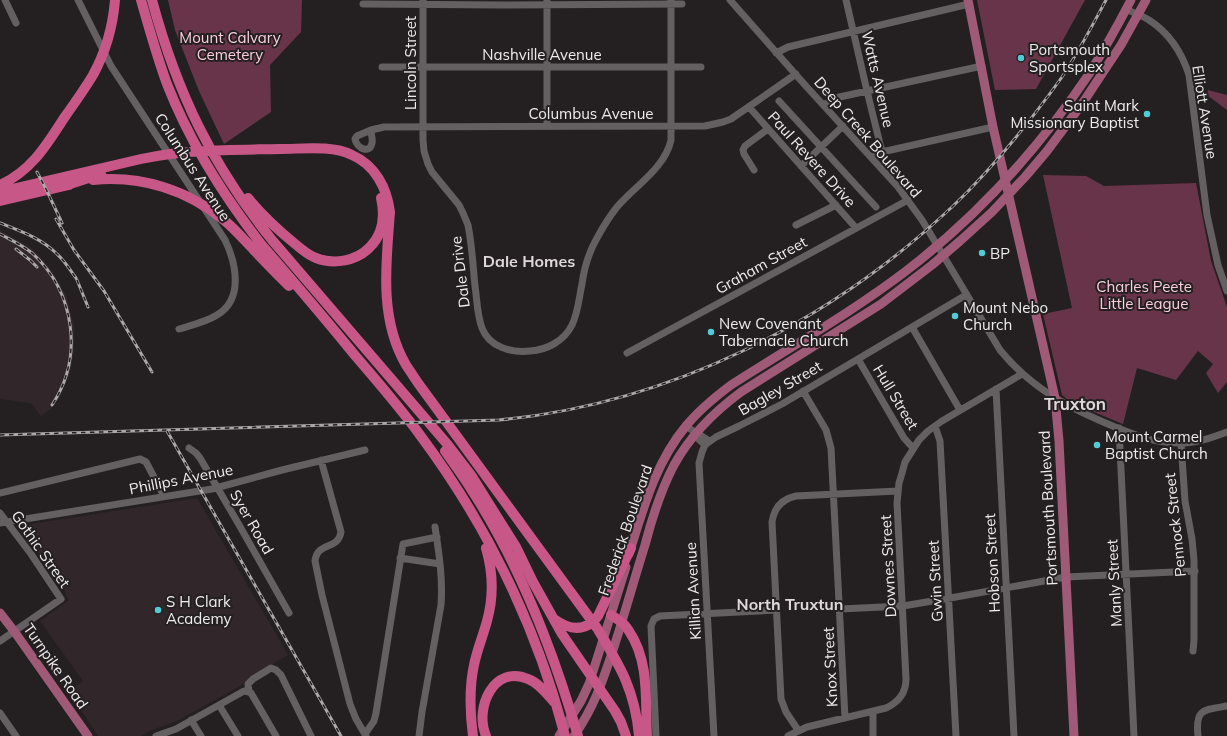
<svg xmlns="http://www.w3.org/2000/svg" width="1227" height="736" font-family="Mulish,sans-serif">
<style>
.built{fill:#31272b}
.green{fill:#683449}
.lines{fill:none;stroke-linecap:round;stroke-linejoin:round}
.minor{stroke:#645f61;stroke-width:7}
.major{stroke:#9f5a78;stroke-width:9}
.highway{stroke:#c75787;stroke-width:10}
.rail-casing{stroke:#aba8a9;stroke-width:3}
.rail{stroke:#242021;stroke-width:1.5;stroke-dasharray:4.5;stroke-linecap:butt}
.poi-dot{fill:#52cbd9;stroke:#242021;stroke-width:1.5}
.labels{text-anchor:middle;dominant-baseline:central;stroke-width:4;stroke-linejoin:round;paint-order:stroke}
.park-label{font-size:15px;fill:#fbcddd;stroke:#242021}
.poi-label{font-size:15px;fill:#efeced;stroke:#242021;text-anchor:start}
.street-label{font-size:15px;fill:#efeced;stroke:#242021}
.neighbourhood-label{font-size:16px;font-weight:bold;fill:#ded8da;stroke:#242021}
.quarter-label{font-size:17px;font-weight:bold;fill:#ded8da;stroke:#242021}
</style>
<rect width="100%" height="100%" fill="#242021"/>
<path class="built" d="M0 230 34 250 50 268 66 295 74 325V352L69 376 59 398 53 407 41 416 31 403 0 399Z
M197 498 288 655 253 675 240 686 177 721 149 731 141 736H98L69 691 83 681 40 621 69 600 63 588 19 526Z"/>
<path class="green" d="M168 0H302L301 32 270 65 271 112 224 144 199 91 175 30Z
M977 0H1085L1036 89 995 90Z
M1208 90 1227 95V110L1207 95Z
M1043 175 1086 176 1104 186 1196 183 1211 261 1227 307V382L1218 393 1206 373 1213 364 1198 351 1176 380 1137 368 1123 424 1072 403 1062 395 1043 314 1072 308Z"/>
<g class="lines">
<path class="minor" d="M5 0 16 23
M78 0 111 66 225 240C236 263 244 299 217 315 206 322 192 325 179 329
M423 0V140L424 151 428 164 432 172 459 205 463 213 468 225C472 245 473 266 475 286 477 299 477 315 482 328 489 347 511 353 530 351 547 350 564 341 572 325 578 313 579 298 582 284 584 269 589 252 597 238 603 227 609 217 617 207 635 186 665 168 671 140V0
M730 0 805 85 898 187 922 220 1000 350C1032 389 1069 408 1115 427 1135 435 1155 443 1177 443 1194 444 1211 438 1227 432
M846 0 867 91 882 152
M363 4 503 5 682 4
M1126 9C1133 13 1142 15 1149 20 1169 33 1182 53 1189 75L1207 215 1218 265 1227 291
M776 53 788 47 969 4
M382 67H701
M779 101 876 207
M824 105 835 98 982 66
M749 107 856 228
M547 126V0
M371 130C371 134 373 139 372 143 370 154 357 149 355 139L357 136 371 130 384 127 705 126 723 122 731 119 796 74
M871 157 882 152 993 127
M801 166 843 126
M754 170 744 154 743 150 745 146 768 129
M796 225 836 205
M912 327 960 410
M627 353 908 200
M858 359 904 438 913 448
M996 389 1014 736
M803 391 826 430 831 448 845 718
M686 426C694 432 701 435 709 441
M935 426 940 441 956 736
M1119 428 1134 736
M696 434V437L705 445
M1181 443 1185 501 1192 539 1194 560V640L1193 651
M189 448 196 453 200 458 238 523 289 613
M321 460 341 532C338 551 317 541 315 561L322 595 350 704 356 719 366 736
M0 493 140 459 146 462 164 496
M0 513 31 554 61 599 0 641
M0 523 212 489 282 470 365 450
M400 558 440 564
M840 609 903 606 956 597 1066 577 1195 571
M249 692 248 684 253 679 271 668 276 670 281 675 311 736
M249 692 251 693 276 736
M219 705 238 736
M873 711V736
M0 713 16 736
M191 720 201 736
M798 730 786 712 781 699 772 522C774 508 782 499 796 496L898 491
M365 734 374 721 376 713 403 544 437 537
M156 736 176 729 244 691 249 692
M419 736 422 712 441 605C443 579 439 553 435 527
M656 736 651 626 654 619 660 616 777 610
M714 736 699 463 702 452 705 445 716 437 739 426 782 404 966 295
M788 736 807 727 886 708C899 702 906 693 906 679L897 503 899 483 902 473 905 462 919 440 928 431 942 421 1022 374
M1198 736C1195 709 1203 710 1227 706"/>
<path class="major" d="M968 0 993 127 1055 398 1059 441 1074 736
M629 554C643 510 655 463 686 426 699 410 715 397 731 385 790 347 851 313 906 271 978 216 1039 148 1089 74 1104 50 1118 25 1131 0
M0 613 14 631 88 736
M559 736 581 701 589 684 626 567
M574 736C594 707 602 683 613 650 624 616 634 580 645 545 652 518 661 490 674 465 690 436 714 412 741 392L881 304 932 265 960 241 992 212 1025 177 1047 151 1082 104 1121 45 1146 0"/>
<path class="highway" d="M141 0C149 28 157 57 167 84 190 143 223 195 261 244 292 280 323 316 353 353 376 380 399 406 420 435 487 525 537 628 565 736
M152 0C177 93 212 165 272 240L448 445 471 475 489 504 516 547 533 582 562 634 615 711 621 722 626 736
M93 180C141 175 188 190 225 221 235 229 244 240 253 249 265 262 277 274 289 286
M0 185C31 171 46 146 64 118 74 104 84 90 93 75 105 53 113 25 115 0
M64 186 101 174
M0 192 141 159C187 149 233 150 280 149 302 149 332 145 352 155 375 165 387 188 390 212 386 264 379 319 406 365 410 371 414 377 418 383L597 628C620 666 635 690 639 736
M248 198C262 215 277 229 294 243 301 249 308 255 316 258 334 265 357 261 370 247 383 234 385 216 381 198
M0 201 69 185
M445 451C454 464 463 476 471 489 520 564 553 650 578 736
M611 615C614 617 618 619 621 622 624 624 627 628 629 631 650 662 645 701 647 736
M554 619C569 630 585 633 598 616L631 548
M473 736C470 713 469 688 474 665 477 650 483 636 487 621 494 596 493 572 486 548
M486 736C474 708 494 664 528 679 539 683 547 694 554 702"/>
<g class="rail-casing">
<path id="rail" d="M37 172 46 189 62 223
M56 219 74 250 104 291 152 372
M0 223C20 231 41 238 57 254 65 261 70 270 76 278
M0 234C11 240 22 245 32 253 75 292 84 357 52 405
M16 249 30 260 37 267
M77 280 88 307
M167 431 341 736
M0 435 499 420C668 404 829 323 952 207 993 168 1029 123 1062 77 1078 53 1092 26 1106 0"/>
</g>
<use href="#rail" class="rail"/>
</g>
<g class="poi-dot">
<circle cx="1021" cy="58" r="4"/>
<circle cx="1147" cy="114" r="4"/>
<circle cx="982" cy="253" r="4"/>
<circle cx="955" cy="316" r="4"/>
<circle cx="711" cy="332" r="4"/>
<circle cx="1097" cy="445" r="4"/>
<circle cx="158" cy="610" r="4"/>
</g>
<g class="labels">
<g class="park-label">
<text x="230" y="37">Mount Calvary<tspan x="230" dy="17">Cemetery</tspan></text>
<text x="1144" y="286">Charles Peete<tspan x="1144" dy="17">Little League</tspan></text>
</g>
<g class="poi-label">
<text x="1029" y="49">Portsmouth<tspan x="1029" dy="17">Sportsplex</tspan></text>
<text x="1139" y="105" text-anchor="end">Saint Mark<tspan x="1139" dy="17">Missionary Baptist</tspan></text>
<text x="990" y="253">BP</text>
<text x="963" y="307">Mount Nebo<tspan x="963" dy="17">Church</tspan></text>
<text x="719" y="323">New Covenant<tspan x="719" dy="17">Tabernacle Church</tspan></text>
<text x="1105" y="436">Mount Carmel<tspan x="1105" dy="17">Baptist Church</tspan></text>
<text x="166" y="601">S H Clark<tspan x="166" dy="17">Academy</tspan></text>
</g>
<g class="street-label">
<text x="542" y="54">Nashville Avenue</text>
<text transform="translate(410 63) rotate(-90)">Lincoln Street</text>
<text transform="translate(878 79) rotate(77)">Watts Avenue</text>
<text transform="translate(1205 112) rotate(81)">Elliott Avenue</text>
<text x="591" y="113">Columbus Avenue</text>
<text transform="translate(868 137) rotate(49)">Deep Creek Boulevard</text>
<text transform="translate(812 159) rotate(48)">Paul Revere Drive</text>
<text transform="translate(193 167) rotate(57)">Columbus Avenue</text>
<text transform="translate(761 265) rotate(-29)">Graham Street</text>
<text transform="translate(460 272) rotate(-97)">Dale Drive</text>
<text transform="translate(780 388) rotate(-30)">Bagley Street</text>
<text transform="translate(896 397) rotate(59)">Hull Street</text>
<text transform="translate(181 479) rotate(-11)">Phillips Avenue</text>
<text transform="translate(1048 508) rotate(-93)">Portsmouth Boulevard</text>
<text transform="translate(252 522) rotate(60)">Syer Road</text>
<text transform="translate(1175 525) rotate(-96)">Pennock Street</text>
<text transform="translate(625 530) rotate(-71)">Frederick Boulevard</text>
<text transform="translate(41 549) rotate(55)">Gothic Street</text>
<text transform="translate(992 563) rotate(-93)">Hobson Street</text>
<text transform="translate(888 566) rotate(-93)">Downes Street</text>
<text transform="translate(935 581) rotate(-93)">Gwin Street</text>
<text transform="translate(1114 583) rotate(-93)">Manly Street</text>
<text transform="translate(693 591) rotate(-93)">Killian Avenue</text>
<text transform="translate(56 666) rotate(55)">Turnpike Road</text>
<text transform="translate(830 667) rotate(-93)">Knox Street</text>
</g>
<g class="neighbourhood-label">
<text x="529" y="261">Dale Homes</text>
<text x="790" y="604">North Truxtun</text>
</g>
<g class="quarter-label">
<text x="1075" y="403">Truxton</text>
</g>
</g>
</svg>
